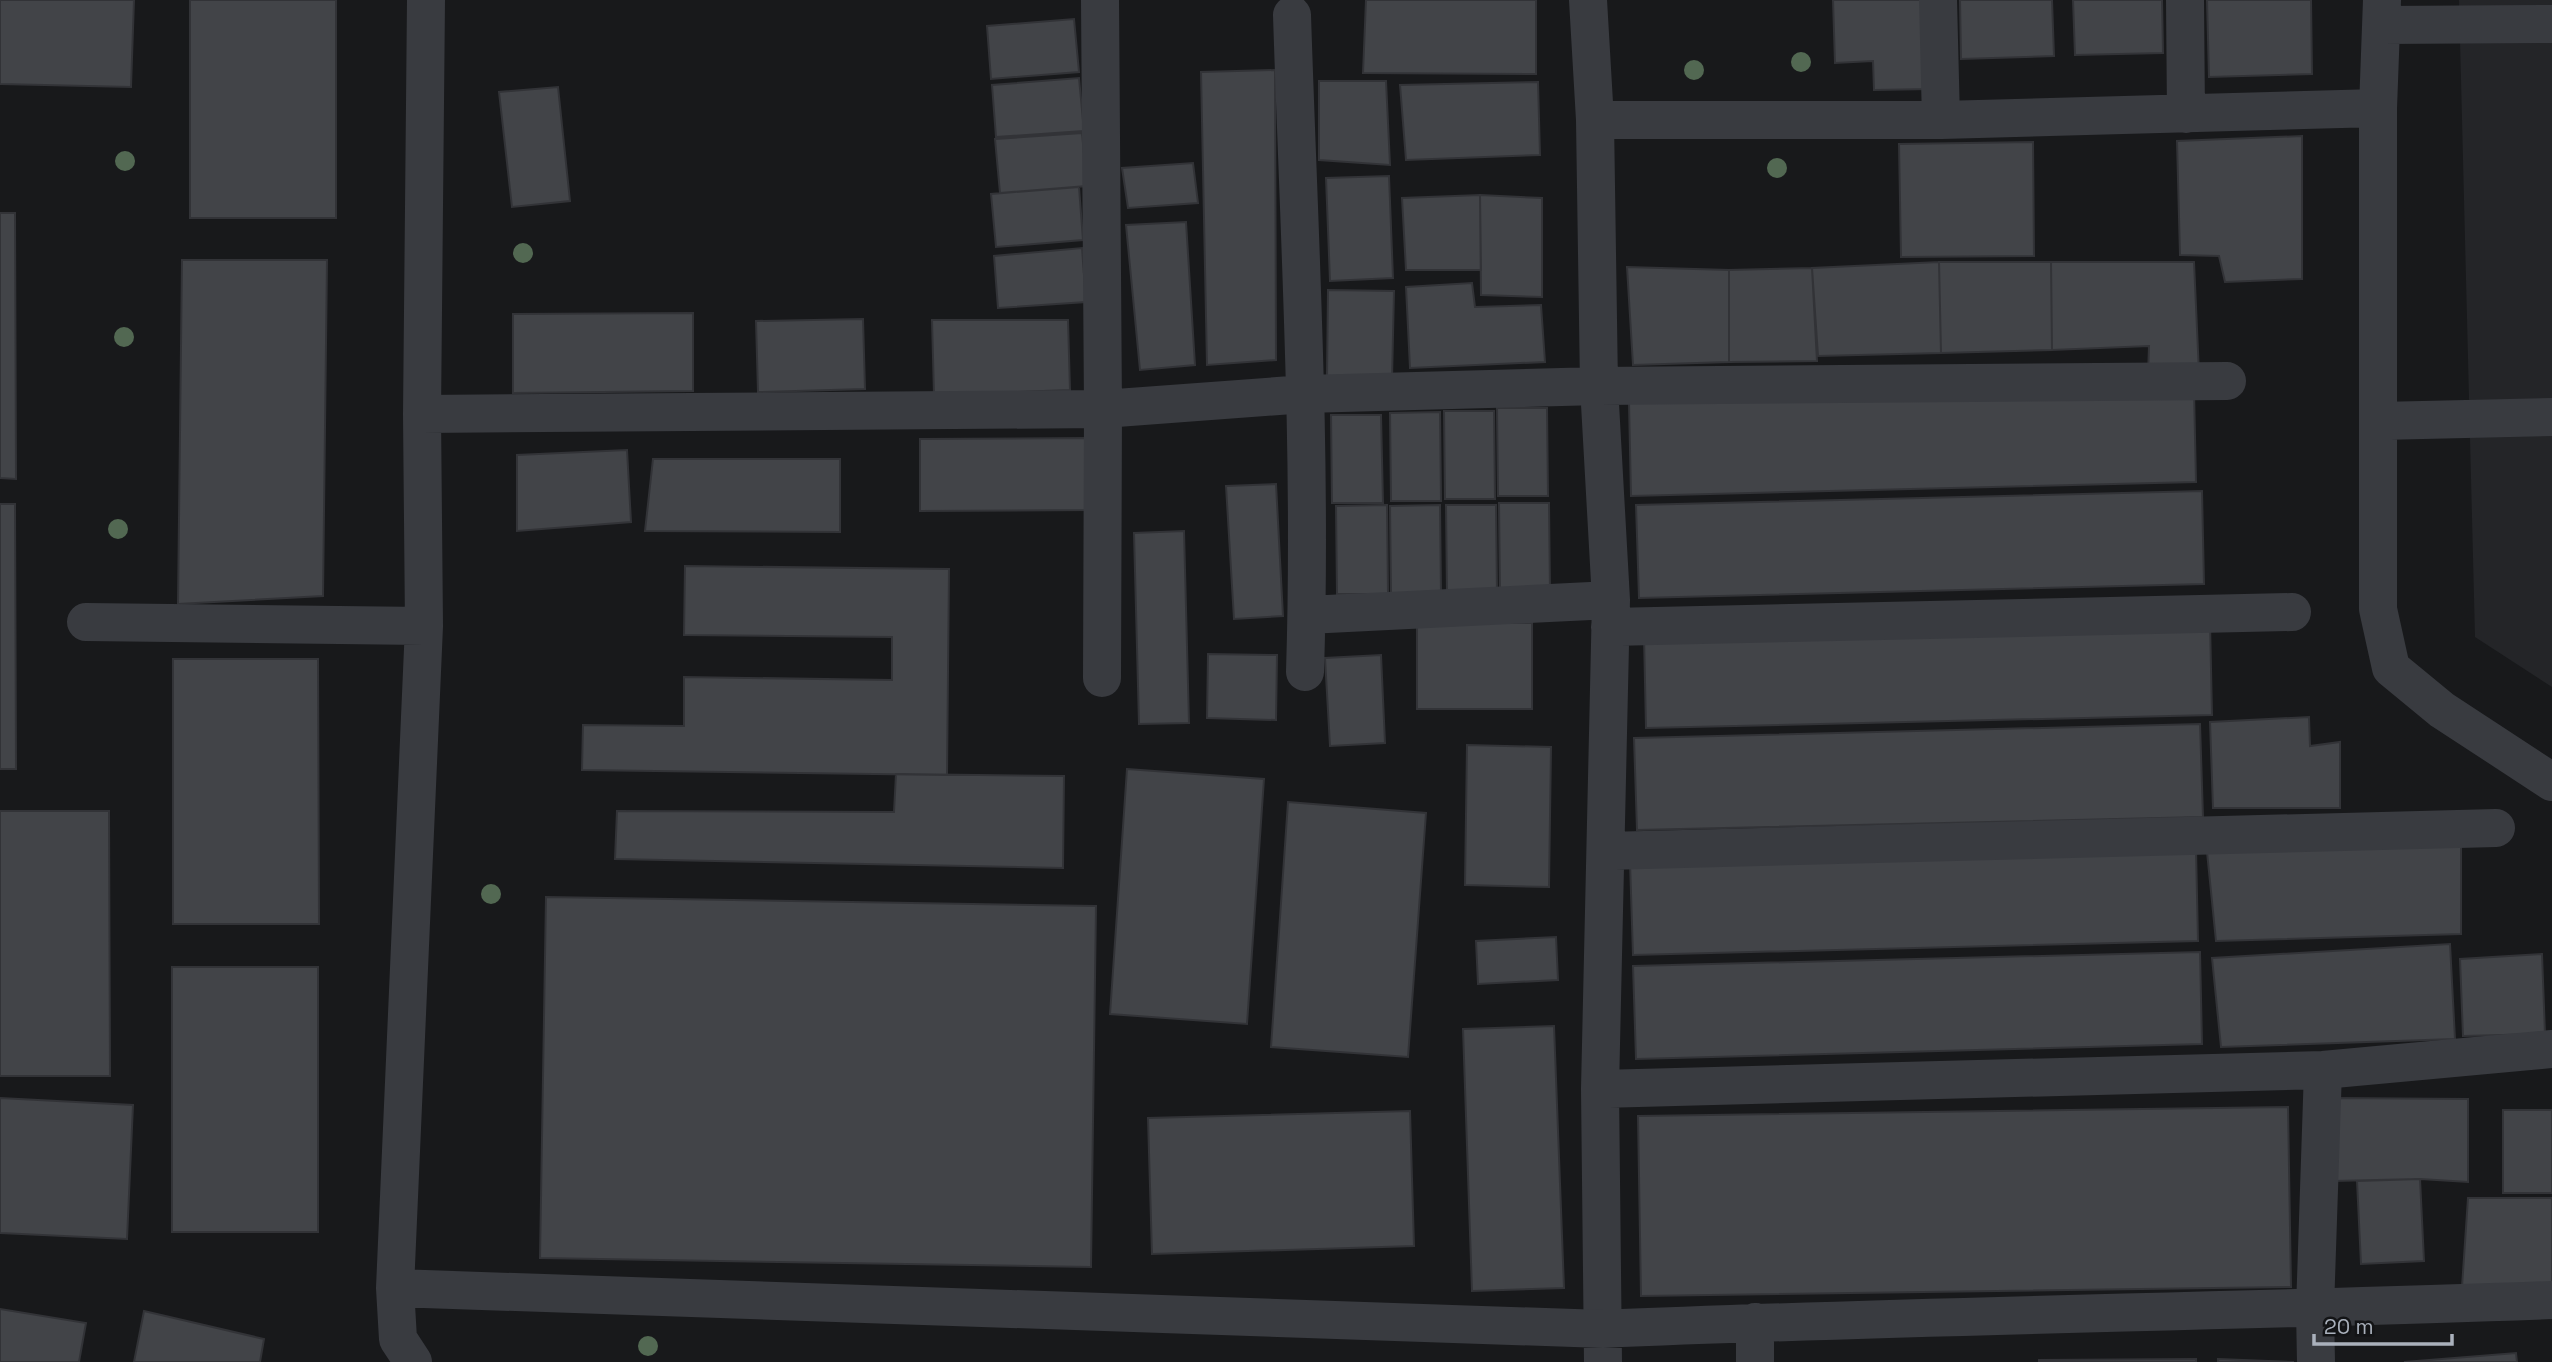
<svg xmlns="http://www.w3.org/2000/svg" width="2552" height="1362" font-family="'Space Grotesk',sans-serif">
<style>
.built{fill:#242528}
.building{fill:#424448;stroke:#323337;stroke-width:2}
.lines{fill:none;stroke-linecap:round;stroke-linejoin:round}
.minor{stroke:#393b40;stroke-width:38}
.tree{fill:#526852}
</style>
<rect width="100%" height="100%" fill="#18191b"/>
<path class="built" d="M2459 0H2552V687L2475 637Z"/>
<path class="building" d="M0 0H134L131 87 0 84Z
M190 0H336V218H190Z
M1366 0H1536V74L1363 73Z
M1833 0H1928L1931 89 1874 90 1873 61 1835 63Z
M1960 0H2052L2054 56 1961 59Z
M2073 0H2162L2163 53 2075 55Z
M2207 0H2311L2312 74 2209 77Z
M1074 19 1079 72 991 79 987 26Z
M1275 70 1276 360 1207 365 1201 72Z
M1079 78 1084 131 996 137 992 85Z
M1319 81H1386L1390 165 1319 160Z
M1538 82 1540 155 1406 160 1400 85Z
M558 87 570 201 512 207 499 92Z
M1082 133 1087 186 1000 193 995 139Z
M2302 136V279L2225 282 2219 256 2180 255 2177 141Z
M2033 142 2034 256 1901 257 1899 144Z
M1193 163 1198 203 1128 208 1122 168Z
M1389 176 1393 278 1330 281 1326 178Z
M1079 187 1083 240 996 247 991 194Z
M1480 195 1542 198V297L1481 295Z
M1480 195 1481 270H1406L1402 198Z
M0 213H15L16 479 0 478Z
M1186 222 1195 365 1140 370 1126 225Z
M1082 248 1086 302 998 308 994 256Z
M182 260H327L323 596 178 604Z
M1939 262H2051L2052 350 1941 353Z
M1939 262 1941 353 1818 356 1812 268Z
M2051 262H2194L2199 373 2148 375 2149 346 2052 350Z
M1627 267 1729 270V362L1633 365Z
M1812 268 1817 361 1729 362V270Z
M1472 283 1475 307 1541 305 1545 362 1410 368 1406 287Z
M1328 290 1394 291 1392 380 1327 377Z
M693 313V391L513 393V314Z
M863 319 865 389 758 392 756 321Z
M932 320H1068L1070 390 934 395Z
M2194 390 2196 482 1631 496 1629 403Z
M1497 408H1547L1548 496H1498Z
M1444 411H1494L1495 499H1445Z
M1440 412 1441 501H1391L1390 413Z
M1331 415H1381L1383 503H1332Z
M1091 438 1092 510 920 511V439Z
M627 450 631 522 517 531V455Z
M653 459H840V532L645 531Z
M1276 484 1283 616 1234 619 1226 486Z
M2202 491 2204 584 1639 598 1636 505Z
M1499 503H1549L1550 592H1500Z
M0 504H15L16 769H0Z
M1387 505 1388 594H1337L1336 506Z
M1440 505 1441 594H1391L1390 506Z
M1446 505H1496L1497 594H1447Z
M1184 531 1189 723 1139 724 1134 533Z
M685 566 949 569 947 775 582 770 583 725 684 726V677L892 680V637L684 635Z
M2210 622 2212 715 1646 728 1644 636Z
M1417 623H1532V709H1417Z
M1208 654 1277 655 1276 720 1207 718Z
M1381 655 1385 743 1330 746 1325 658Z
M173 659H318L319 924H173Z
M2309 717 2310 746 2340 742V808H2213L2210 722Z
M2200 724 2203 817 1637 830 1634 738Z
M1467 745 1551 747 1549 887 1465 885Z
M1127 769 1264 779 1247 1024 1110 1014Z
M896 774 1064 776 1063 868 615 859 617 811 894 812Z
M1288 802 1426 813 1408 1057 1271 1047Z
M0 811H109L110 1076H0Z
M2461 841V934L2216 941 2207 852Z
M2196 849 2198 941 1633 955 1630 862Z
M546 897 1096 906 1091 1267 540 1258Z
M1556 937 1558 980 1478 984 1476 941Z
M2450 944 2455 1039 2221 1047 2212 958Z
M2200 952 2202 1044 1636 1059 1633 966Z
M2542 954 2545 1034 2463 1036 2460 959Z
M172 967H318V1232H172Z
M1554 1026 1564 1288 1472 1291 1463 1029Z
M0 1098 133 1105 127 1239 0 1233Z
M2334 1098 2468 1099V1182L2420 1179 2333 1181Z
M2288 1107 2291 1287 1641 1296 1638 1116Z
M2503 1110H2552V1193H2503Z
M1410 1111 1414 1246 1152 1254 1148 1118Z
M2420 1179 2424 1261 2361 1264 2357 1181Z
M2468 1198H2552V1284L2462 1287Z
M0 1309 86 1323 79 1362H0Z
M144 1311 264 1339 260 1362H134Z
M2516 1353 2517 1362H2404Z
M2196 1359V1362H2039V1360Z
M2218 1359 2294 1362H2218Z"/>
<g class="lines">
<path class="minor" d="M1100 0 1103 409 1102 678
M1588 0 1595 120 1599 386 1611 600 1600 1089 1603 1362
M1938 0 1941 120
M2185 0 2186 114
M2382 0 2378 108V609L2391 668 2442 710 2552 782
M1292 15C1299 234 1312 453 1305 672
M2382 25 2552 24
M1595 120H1941L2378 108
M422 414 1103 409 1305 394 1599 386 2227 381
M2379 421 2552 417
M1307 615 1611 600
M86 622 424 626
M1610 627 2292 612
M1606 851 2496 828
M1600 1089 2323 1070 2552 1049
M395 1288 1603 1329C1919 1315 2236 1312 2552 1300
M1755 1322V1362
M413 1362 398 1339 395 1288 424 626 422 414 426 0
M2316 1362 2315 1309 2323 1070"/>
</g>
<g class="tree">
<circle cx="1801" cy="62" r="10"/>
<circle cx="1694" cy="70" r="10"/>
<circle cx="125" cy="161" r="10"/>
<circle cx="1777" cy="168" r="10"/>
<circle cx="523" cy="253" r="10"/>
<circle cx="124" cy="337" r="10"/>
<circle cx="118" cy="529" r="10"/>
<circle cx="491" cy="894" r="10"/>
<circle cx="648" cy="1346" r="10"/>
</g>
<path d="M2314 1334v10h138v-10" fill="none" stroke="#aab1bc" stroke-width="3.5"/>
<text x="2324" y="1334" font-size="21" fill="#aab1bc" stroke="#131416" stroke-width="5" paint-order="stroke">20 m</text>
</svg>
